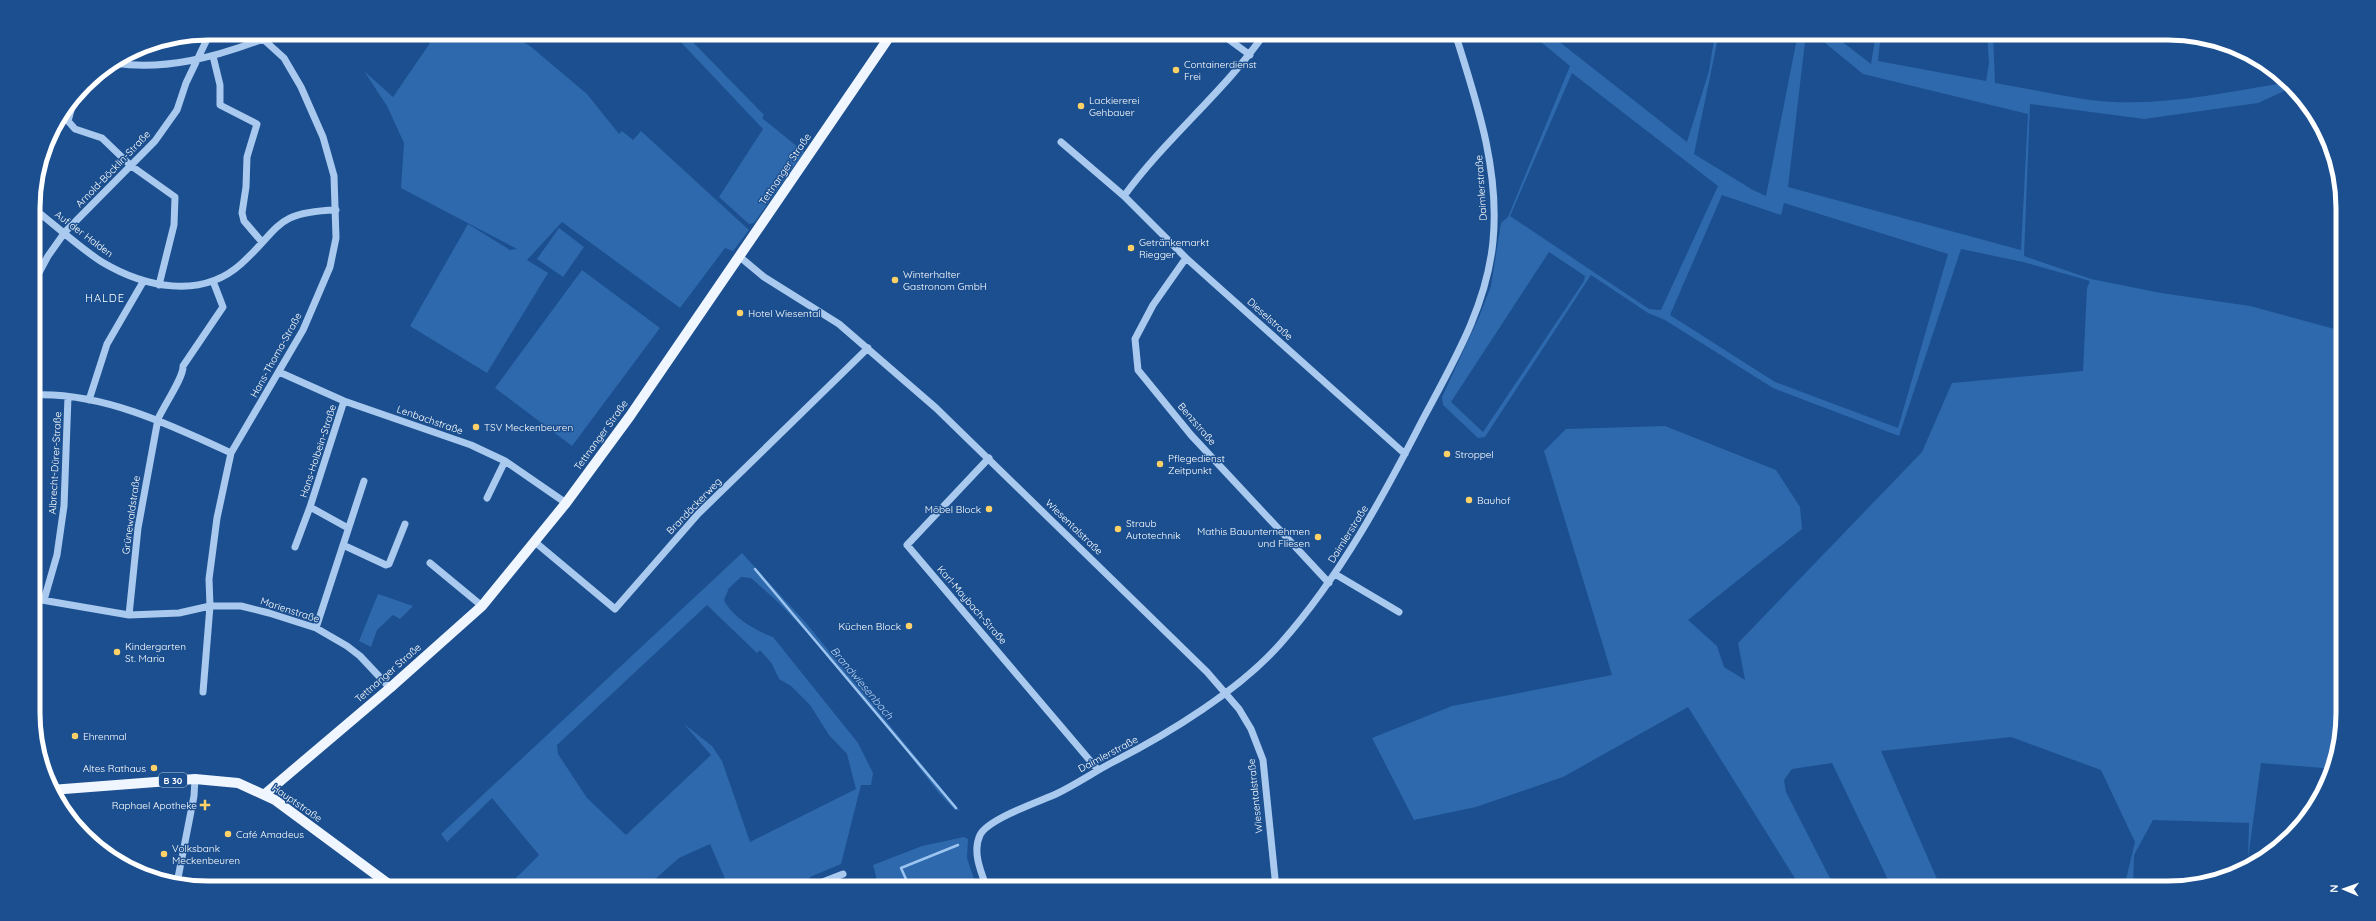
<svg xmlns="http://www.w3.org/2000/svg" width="2376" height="921" font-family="Quicksand,sans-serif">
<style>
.green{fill:#2e69ad;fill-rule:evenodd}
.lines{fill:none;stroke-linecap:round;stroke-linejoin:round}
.stream{stroke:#9cc4f0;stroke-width:2.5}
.minor{stroke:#a9c9ee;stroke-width:7}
.major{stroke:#f0f6ff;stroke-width:10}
.poi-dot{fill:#ffd166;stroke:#1b4f8f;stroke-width:1.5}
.labels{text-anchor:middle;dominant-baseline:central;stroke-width:3;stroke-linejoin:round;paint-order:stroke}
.shield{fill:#1b4f8f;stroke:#bbcadd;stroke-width:1}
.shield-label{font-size:9px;font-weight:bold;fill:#fff}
.poi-label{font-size:10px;fill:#fff;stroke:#1b4f8f;text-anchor:start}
.street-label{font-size:10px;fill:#fff;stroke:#1b4f8f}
.neighbourhood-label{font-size:11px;letter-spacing:1px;fill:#fff;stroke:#1b4f8f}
.water-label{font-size:11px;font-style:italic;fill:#b5d3f5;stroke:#1b4f8f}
.rim{fill:none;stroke:#fff;stroke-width:5}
</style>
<rect width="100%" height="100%" fill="#1b4f8f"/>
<path class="green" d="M419 33H508L530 46 587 94 619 134 622 131 633 140 641 131 749 230 733 251 725 248 680 308 562 222 527 260 548 273 487 373 410 326 468 224 510 250 517 249 401 188 404 143 387 106 364 71 393 97 430 43Z
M669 33H684L764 115 762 118 804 152 754 223 749 224 719 197 763 129 676 37Z
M1530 33H1548L1687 142 1709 71 1715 33H1719L1694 154 1753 190 1766 196 1798 33H1806L1788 187 2021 250 2028 114 1863 74 1813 33H1831L1871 64 1876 33H1881L1878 61 1986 81 1989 63 1987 33H1993L1995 83C2026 88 2059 96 2090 100 2153 108 2216 94 2278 84L2285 80 2293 87 2258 103 2144 119 2030 104 2024 256 2091 279 2161 293 2250 306 2342 331 2343 713 2334 769 2261 763 2248 859 2249 823 2153 820 2134 855 2133 888H2124L2135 842 2101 770 2011 737 1881 751 1941 888H1892L1832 763 1792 769 1784 780 1786 792 1835 888H1801L1688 707 1563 777 1476 807 1414 820 1372 738 1452 706 1612 675 1544 451 1566 429 1665 426 1776 470 1800 507 1802 529 1688 620 1717 646 1724 667 1745 680 1738 643 1922 452 1952 383 2083 371 2087 288 2090 281 2023 262 1961 249 1899 436 1773 388 1665 320 1648 313 1591 275 1485 437 1478 438 1443 405 1442 397 1479 317 1491 286 1501 223 1508 217 1570 66ZM1572 73 1718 186 1661 310 1649 309 1510 216ZM1722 195 1781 215 1784 203 1948 254 1898 428 1775 382 1670 315ZM1549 252 1585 276 1584 281 1483 432 1451 402Z
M559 228 584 247 563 277 537 259Z
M582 270 660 328 572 446 495 388Z
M742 553 806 623 960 811 954 809 938 792 877 713 821 647 779 603 751 578 741 577 729 588 724 600C732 617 756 631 773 637L858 743 873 773 871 785H861L841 864 810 877 809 882 799 886 791 884 784 888H729L710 844 679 858 654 880 636 888H506L539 855 492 798 447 842 441 834ZM707 605 757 653 760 650 772 664 779 679 791 686 810 705 829 735 847 754 856 789 750 842 722 761 712 746 684 724 711 755 626 835 587 798 558 754 557 745Z
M378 594 413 606 400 619 393 615 377 630 371 647 359 641Z
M964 837 968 839 967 858 977 888H879L873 865 922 846Z"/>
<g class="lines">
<path class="stream" d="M755 569 956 808
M910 888 901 868 958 845"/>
<path class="minor" d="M1220 33 1250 55
M1265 33C1224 92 1166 138 1124 196L1186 258 1405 454
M213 56 220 85V105L257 124 247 157 246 187 242 213 244 221 262 242
M114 63C164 71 216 57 263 39L284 58 301 87 323 137 334 176 336 238 330 267 303 330 231 453 217 518 209 579 210 606 203 692
M73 103 68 121 75 129 102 138 130 165 175 197 174 225 159 285
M1061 142 1124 196
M33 208C54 224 81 249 102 262 144 287 201 300 241 264 281 228 274 212 336 210
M740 257 764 277 839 324 936 408 1207 672 1239 709 1251 729 1263 760 1276 888
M1186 258 1153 305 1135 339 1138 370 1191 435 1329 583
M34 265 41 269
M34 282 48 256 65 232 155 141 177 110 186 83 210 33
M279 372 344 401 471 445 505 461 566 503
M34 395C102 392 171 425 231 453
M89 400 107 344 143 282
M344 401 310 507 348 528
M989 458 907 545 1098 770
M487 498 505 461
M535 542 615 609 698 514 868 348
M343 545 386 565 389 564 405 524
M295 547 310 507
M430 563 482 606
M1335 574 1399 612
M36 599 129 615 179 613 210 606H241L269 613 316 628 347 646 360 656 390 688
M44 600 57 555 64 506 68 397
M129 615 138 528 158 419C164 405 184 377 183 366L223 307 213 281
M316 628 364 481
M177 883 194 796 195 779
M807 888 843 874
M987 888C981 872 972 852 980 835 988 819 1038 802 1056 794 1075 785 1094 772 1113 762 1168 734 1240 690 1281 643 1341 575 1383 497 1424 417 1454 361 1487 305 1493 241 1500 169 1476 100 1455 33"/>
<path class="major" d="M51 790 195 779 238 783 275 800 394 888
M265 794 390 688 482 606 566 503 630 416 892 33"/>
</g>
<g class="poi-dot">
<circle cx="1176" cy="70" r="4"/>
<circle cx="1081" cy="106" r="4"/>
<circle cx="1131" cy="248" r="4"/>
<circle cx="895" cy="280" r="4"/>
<circle cx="740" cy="313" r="4"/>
<circle cx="476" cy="427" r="4"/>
<circle cx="1447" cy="454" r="4"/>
<circle cx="1160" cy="464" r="4"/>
<circle cx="1469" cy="500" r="4"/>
<circle cx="989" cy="509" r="4"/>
<circle cx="1118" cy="529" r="4"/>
<circle cx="1318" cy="537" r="4"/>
<circle cx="909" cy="626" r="4"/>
<circle cx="117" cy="652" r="4"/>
<circle cx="75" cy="736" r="4"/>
<circle cx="154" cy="768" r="4"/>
<path d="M203 799h4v4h4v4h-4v4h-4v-4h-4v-4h4z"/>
<circle cx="228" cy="834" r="4"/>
<circle cx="164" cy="854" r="4"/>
</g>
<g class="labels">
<rect class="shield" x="159" y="773" width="28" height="14" rx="3"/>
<g class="shield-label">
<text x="173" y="780">B 30</text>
</g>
<g class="poi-label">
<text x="1184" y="64">Containerdienst<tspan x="1184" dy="12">Frei</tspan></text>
<text x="1089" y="100">Lackiererei<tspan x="1089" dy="12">Gehbauer</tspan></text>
<text x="1139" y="242">Getränkemarkt<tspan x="1139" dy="12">Riegger</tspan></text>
<text x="903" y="274">Winterhalter<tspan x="903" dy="12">Gastronom GmbH</tspan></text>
<text x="748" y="313">Hotel Wiesental</text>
<text x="484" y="427">TSV Meckenbeuren</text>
<text x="1455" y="454">Stroppel</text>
<text x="1168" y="458">Pflegedienst<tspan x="1168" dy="12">Zeitpunkt</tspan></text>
<text x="1477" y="500">Bauhof</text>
<text x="981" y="509" text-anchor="end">Möbel Block</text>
<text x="1126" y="523">Straub<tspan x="1126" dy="12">Autotechnik</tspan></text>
<text x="1310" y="531" text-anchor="end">Mathis Bauunternehmen<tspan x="1310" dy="12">und Fliesen</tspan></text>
<text x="901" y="626" text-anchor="end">Küchen Block</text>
<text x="125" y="646">Kindergarten<tspan x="125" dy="12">St. Maria</tspan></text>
<text x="83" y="736">Ehrenmal</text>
<text x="146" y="768" text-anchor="end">Altes Rathaus</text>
<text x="197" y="805" text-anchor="end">Raphael Apotheke</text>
<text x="236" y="834">Café Amadeus</text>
<text x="172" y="848">Volksbank<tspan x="172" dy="12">Meckenbeuren</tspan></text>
</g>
<g class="street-label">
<text transform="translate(113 169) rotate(-46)">Arnold-Böcklin-Straße</text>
<text transform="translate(785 169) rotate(-56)">Tettnanger Straße</text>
<text transform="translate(1481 188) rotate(-94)">Daimlerstraße</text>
<text transform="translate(84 234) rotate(37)">Auf der Halden</text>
<text transform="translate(1270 319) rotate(42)">Dieselstraße</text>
<text transform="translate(276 355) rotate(-61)">Hans-Thoma-Straße</text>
<text transform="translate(430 420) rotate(19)">Lenbachstraße</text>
<text transform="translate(1197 424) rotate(49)">Benzstraße</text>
<text transform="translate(601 435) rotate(-54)">Tettnanger Straße</text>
<text transform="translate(318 451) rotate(-72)">Hans-Holbein-Straße</text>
<text transform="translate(55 463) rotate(-87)">Albrecht-Dürer-Straße</text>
<text transform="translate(694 506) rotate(-46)">Brandäckerweg</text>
<text transform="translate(131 515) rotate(-82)">Grünewaldstraße</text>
<text transform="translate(1074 527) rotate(44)">Wiesentalstraße</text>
<text transform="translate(1348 534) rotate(-58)">Daimlerstraße</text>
<text transform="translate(972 605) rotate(49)">Karl-Maybach-Straße</text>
<text transform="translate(290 610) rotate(18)">Marienstraße</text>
<text transform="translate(388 673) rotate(-41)">Tettnanger Straße</text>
<text transform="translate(1108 754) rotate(-28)">Daimlerstraße</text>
<text transform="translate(1255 796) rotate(-96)">Wiesentalstraße</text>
<text transform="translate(297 803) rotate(35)">Hauptstraße</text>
</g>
<g class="neighbourhood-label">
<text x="105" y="298">HALDE</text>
</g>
<g class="water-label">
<text transform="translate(862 683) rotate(50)">Brandwiesenbach</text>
</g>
</g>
<path d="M0 0H2376V921H0ZM208 40H2168A168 168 0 0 1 2336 208V713A168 168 0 0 1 2168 881H208A168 168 0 0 1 40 713V208A168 168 0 0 1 208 40Z" fill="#1b4f8f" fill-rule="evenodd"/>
<path class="rim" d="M208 40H2168A168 168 0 0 1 2336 208V713A168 168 0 0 1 2168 881H208A168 168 0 0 1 40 713V208A168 168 0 0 1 208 40Z"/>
<g transform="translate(2344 889) rotate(272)" stroke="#1b4f8f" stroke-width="3" paint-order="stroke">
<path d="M0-3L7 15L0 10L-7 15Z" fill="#ffffff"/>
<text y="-6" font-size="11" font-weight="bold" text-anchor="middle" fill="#ffffff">N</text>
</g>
</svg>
